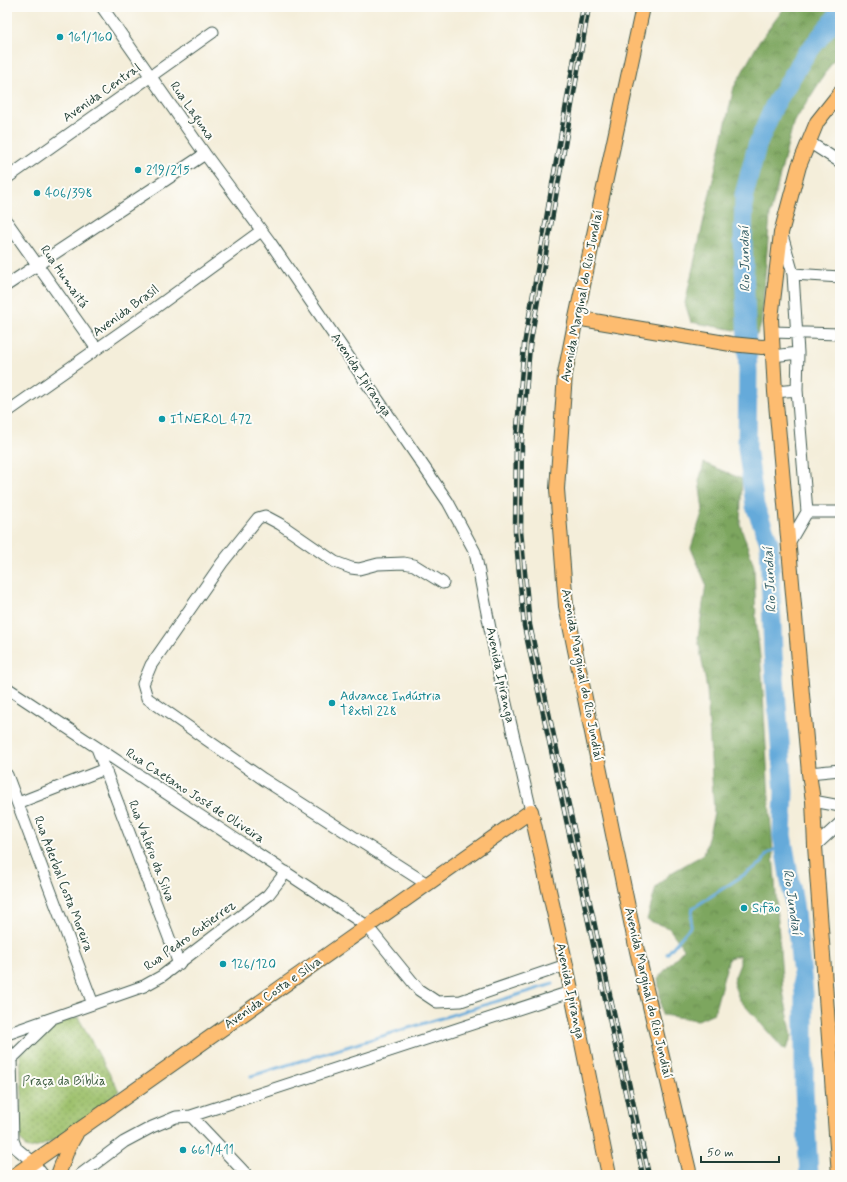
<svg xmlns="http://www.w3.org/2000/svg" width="847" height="1182" font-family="Mynerve,sans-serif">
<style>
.grass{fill:url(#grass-dots);stroke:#5e7e4f}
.forest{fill:url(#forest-crowns);stroke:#4e7249}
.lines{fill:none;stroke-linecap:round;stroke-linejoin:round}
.stream{stroke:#65aada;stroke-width:3}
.river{stroke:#65aada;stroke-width:19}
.minor-casing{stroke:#3f584d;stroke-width:13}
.major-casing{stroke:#3f584d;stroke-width:16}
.minor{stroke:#fff;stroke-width:11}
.major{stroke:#fdbc70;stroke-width:14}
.rail-casing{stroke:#1f3d34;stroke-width:4.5}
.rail{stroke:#fdfcf7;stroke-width:3;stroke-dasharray:9;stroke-linecap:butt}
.culture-dot{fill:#0f9aa8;stroke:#fdfcf7;stroke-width:1.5}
.labels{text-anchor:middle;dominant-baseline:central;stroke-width:4;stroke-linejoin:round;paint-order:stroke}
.culture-label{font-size:13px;fill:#0d838f;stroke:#fdfcf7;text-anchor:start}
.street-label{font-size:13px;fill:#1f3d34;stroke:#fdfcf7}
.park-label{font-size:13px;fill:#3e5e42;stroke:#fdfcf7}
.water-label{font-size:14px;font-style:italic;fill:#345e66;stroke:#fdfcf7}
</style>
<defs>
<pattern id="grass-dots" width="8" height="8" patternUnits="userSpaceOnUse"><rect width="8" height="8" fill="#9cc06a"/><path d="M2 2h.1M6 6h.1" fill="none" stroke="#7f9d58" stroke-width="1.8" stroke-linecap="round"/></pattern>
<pattern id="forest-crowns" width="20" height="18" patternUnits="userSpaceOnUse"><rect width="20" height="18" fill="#7da65e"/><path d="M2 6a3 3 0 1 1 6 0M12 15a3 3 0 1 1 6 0" fill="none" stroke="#66884e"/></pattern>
</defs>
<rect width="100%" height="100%" fill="#fdfcf7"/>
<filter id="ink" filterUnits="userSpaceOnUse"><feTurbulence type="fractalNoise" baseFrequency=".025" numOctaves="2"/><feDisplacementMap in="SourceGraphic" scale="8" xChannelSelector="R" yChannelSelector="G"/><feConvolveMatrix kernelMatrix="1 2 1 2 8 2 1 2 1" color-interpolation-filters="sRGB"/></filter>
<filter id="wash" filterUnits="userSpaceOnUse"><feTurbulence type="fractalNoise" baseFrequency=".012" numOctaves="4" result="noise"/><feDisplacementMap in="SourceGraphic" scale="16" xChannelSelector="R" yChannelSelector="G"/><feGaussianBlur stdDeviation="0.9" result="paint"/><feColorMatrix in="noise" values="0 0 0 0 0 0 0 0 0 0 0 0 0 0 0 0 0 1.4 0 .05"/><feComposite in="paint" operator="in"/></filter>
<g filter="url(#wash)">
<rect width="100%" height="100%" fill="#f4eeda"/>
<path class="grass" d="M78 1017 119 1091C98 1108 54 1148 27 1149L20 1139 18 1127 22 1097 20 1054 52 1025Z"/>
<path class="forest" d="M785 7H840V50L793 124 770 215 761 325 757 334 691 322 685 303 734 87 759 42Z
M704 463 742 479 740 524 754 566 756 619 762 676 769 799 783 991 792 1036 785 1051 739 999 733 982 740 964V955L729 958 714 1013 698 1020 662 1015 658 978 684 949 669 928 647 920 656 887 671 873 704 854 714 813 707 689 698 638 706 584 691 548 703 510 699 481Z"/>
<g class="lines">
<path class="stream" d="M667 954 690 927 693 908 762 863 767 854 784 844
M251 1076 553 984"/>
<path class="river" d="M809 1175 804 1090V993L794 904 782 835 784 792 773 654 769 542 755 506 747 447 748 371 743 243 744 195 757 146 774 106 804 57 840 12"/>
</g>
</g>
<g filter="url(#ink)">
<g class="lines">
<g class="minor-casing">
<path id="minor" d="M102 7 205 154 270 242 448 502 475 552 498 669 531 811
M809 142 840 162
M7 178 213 32
M7 222 97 349
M782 235 793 274 840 277
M793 274 798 353 797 390 807 512
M7 285 205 154
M772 332 840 334
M773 356 798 353
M775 392 797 390
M7 412 151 311 261 231
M789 543 807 512H840
M7 688 367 926 419 990 437 1002 461 1001 566 965
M97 748 179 964
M809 773 840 770
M7 775 93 1004
M813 801 840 806
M18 803 105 769
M815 846 840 823
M427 884 263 779 147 698 143 684 151 665 222 563 258 518 265 516 280 524 335 562 351 568 359 569 378 564 404 563 414 565 443 583
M7 1034 144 986 162 976 268 895 286 872
M7 1048 11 1059 13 1140 16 1148 33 1162 43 1175
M11 1059 51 1020
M191 1116 247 1175
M80 1175 124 1142 152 1127 176 1117 191 1116 570 992"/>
</g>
<g class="major-casing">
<path id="major" d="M643 7 576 318 565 374 557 489 566 606 637 951 690 1175
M576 318 731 344 762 347 772 346
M15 1175 531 811 566 965 609 1175
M58 1175 68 1148 76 1134
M839 1175 815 846 813 801 809 773 775 392 771 319 781 233 799 166 817 122 840 93"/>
</g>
<use href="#minor" class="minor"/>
<use href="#major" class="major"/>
<g class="rail-casing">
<path id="rail" d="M583 7 524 345 516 440 515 531 524 626 643 1175
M589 7 530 346 522 441 521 531 530 625 649 1175"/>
</g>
<use href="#rail" class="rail"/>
</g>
</g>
<g class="culture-dot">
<circle cx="60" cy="37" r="4"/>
<circle cx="138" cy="170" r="4"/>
<circle cx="37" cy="193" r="4"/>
<circle cx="162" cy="419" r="4"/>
<circle cx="332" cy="703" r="4"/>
<circle cx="744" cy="908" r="4"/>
<circle cx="223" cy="964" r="4"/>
<circle cx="183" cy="1150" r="4"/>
</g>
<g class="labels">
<g class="culture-label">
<text x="68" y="37">161/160</text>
<text x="146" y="170">219/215</text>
<text x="45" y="193">406/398</text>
<text x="170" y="419">ITNEROL 472</text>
<text x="340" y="696">Advance Indústria<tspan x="340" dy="15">Têxtil 228</tspan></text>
<text x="752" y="908">Sifão</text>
<text x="231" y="964">126/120</text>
<text x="191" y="1150">661/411</text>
</g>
<g class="street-label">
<text transform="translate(102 93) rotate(-35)">Avenida Central</text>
<text transform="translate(192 111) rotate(55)">Rua Laguna</text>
<text transform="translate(64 277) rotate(55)">Rua Humaitá</text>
<text transform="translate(582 296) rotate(-79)">Avenida Marginal do Rio Jundiaí</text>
<text transform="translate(126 311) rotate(-36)">Avenida Brasil</text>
<text transform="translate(361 375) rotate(56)">Avenida Ipiranga</text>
<text transform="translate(500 675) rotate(78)">Avenida Ipiranga</text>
<text transform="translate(582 675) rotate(79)">Avenida Marginal do Rio Jundiaí</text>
<text transform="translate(195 796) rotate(33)">Rua Caetano José de Oliveira</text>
<text transform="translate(151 851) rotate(69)">Rua Valério da Silva</text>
<text transform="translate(63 884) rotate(69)">Rua Aderbal Costa Moreira</text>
<text transform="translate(190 936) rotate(-36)">Rua Pedro Gutierrez</text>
<text transform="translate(570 991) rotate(78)">Avenida Ipiranga</text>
<text transform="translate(273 993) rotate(-35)">Avenida Costa e Silva</text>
<text transform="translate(648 993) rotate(77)">Avenida Marginal do Rio Jundiaí</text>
</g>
<g class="park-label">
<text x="64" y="1081">Praça da Bíblia</text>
</g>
<g class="water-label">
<text transform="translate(745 259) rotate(-91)">Rio Jundiaí</text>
<text transform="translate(770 580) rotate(-93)">Rio Jundiaí</text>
<text transform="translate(792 902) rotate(82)">Rio Jundiaí</text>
</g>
</g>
<rect width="847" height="1182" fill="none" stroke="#fdfcf7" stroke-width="24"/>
<path d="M701 1156v6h78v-6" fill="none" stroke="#1f3d34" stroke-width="2"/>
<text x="707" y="1156" font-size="12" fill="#1f3d34" stroke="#fdfcf7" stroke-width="3" paint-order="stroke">50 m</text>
</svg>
